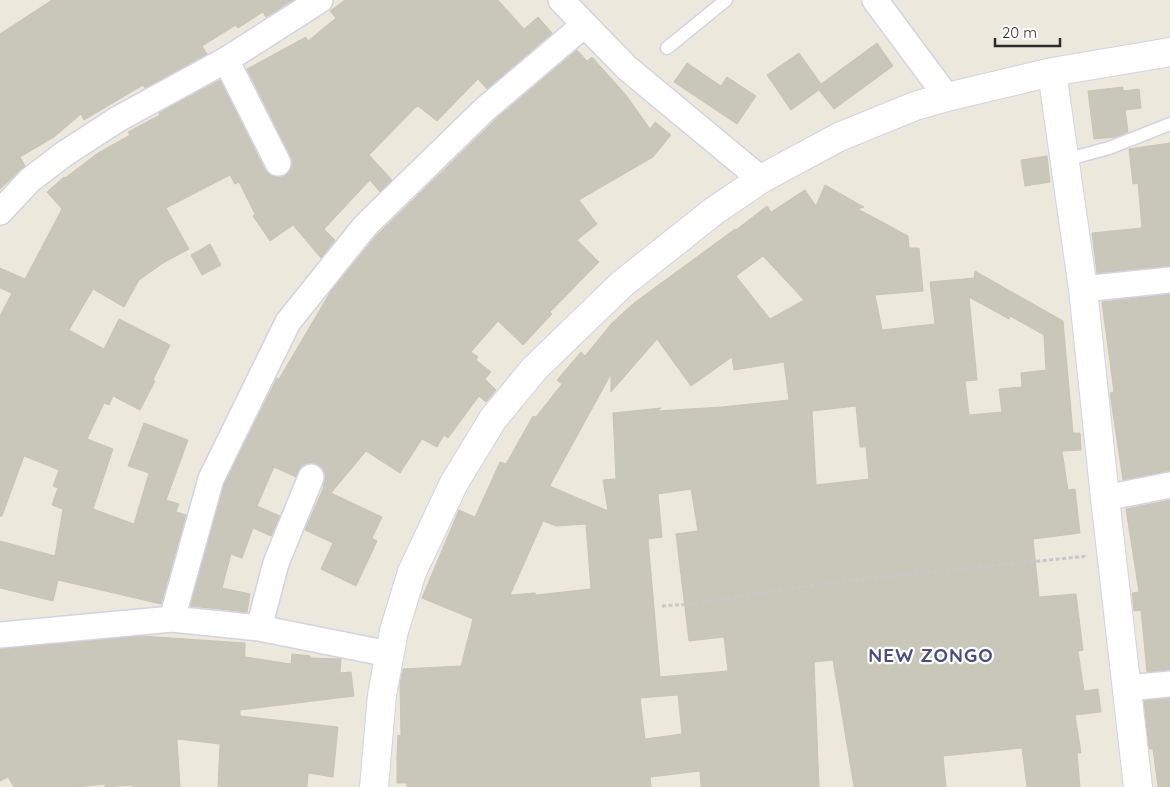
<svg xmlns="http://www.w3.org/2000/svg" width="1170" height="787" font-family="Quicksand,sans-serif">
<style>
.building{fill:#c9c6ba;stroke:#c9c4b5;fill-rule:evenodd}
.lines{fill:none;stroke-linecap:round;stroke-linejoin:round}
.service-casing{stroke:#d1d2e4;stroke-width:15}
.minor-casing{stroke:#d1d2e4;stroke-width:28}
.tertiary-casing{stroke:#d1d2e4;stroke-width:30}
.path{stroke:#c8c8c8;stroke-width:3;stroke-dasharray:4 2.5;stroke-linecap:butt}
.service{stroke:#fff;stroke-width:12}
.minor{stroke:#fff;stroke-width:25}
.tertiary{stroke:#fff;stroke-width:28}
.labels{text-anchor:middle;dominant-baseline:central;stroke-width:4.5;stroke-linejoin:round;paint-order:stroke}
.district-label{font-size:19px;font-weight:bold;letter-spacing:1px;fill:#484c7e;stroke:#fff}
</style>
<rect width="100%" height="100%" fill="#ede8dc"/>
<path class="building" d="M52 0H293L266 17 263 12 238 28 236 25 202 46 207 54 145 88 143 85 84 120 81 114 54 137 20 157 25 166 0 189V34Z
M345 0H498L524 29 538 17 552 33 487 89 478 79 437 121 418 106 416 107 369 155 392 180 380 192 370 180 324 229 335 240 321 258 293 225 270 241 253 216 255 214 239 182 235 184 230 175 166 208 189 249 163 263 139 280 124 307 93 289 69 330 104 349 119 319 170 345 153 380 155 381 140 410 113 396 109 405 104 403 87 439 113 449 93 509 134 524 149 473 128 466 144 423 188 440 166 500 179 504 176 512 186 515 161 604 58 580 53 601 0 588V541L55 556 63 509 52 505 58 488 53 486 59 470 24 456 2 516H0V316L12 293 0 288V268L25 279 62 209 47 192 64 177 65 178 98 153 130 135 128 132 160 115 159 113 220 80 265 170 270 175 277 177 285 176 290 171 292 164 291 157 247 69 306 37 308 41 336 18 330 11Z
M877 43 893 66 834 109 819 90 791 110 767 75 799 53 821 84Z
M577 50 587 61 592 57 626 95 650 129 655 122 671 135 653 157 579 200 597 224 577 240 599 262 550 312 552 314 523 345 498 321 471 352 478 357 476 360 491 372 485 379 496 390 486 402 479 396 448 438 444 435 437 447 422 439 400 473 366 451 331 493 382 517 372 538 377 541 356 586 321 569 333 543 305 530 323 489 325 476 322 468 317 464 310 463 302 466 296 477 274 467 257 506 280 516 271 536 253 528 242 558 231 554 222 588 250 594 247 612 190 606 224 484 277 378 279 379 331 291 376 236 497 118Z
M687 63 721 86 727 77 756 96 737 124 674 82Z
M1123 87V91L1139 89 1141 108 1125 110 1128 132 1115 137 1094 139 1088 91Z
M1170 143V266L1097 273 1092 233 1142 228 1138 183 1133 184 1129 149Z
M1047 156 1050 182 1025 186 1021 160Z
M825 185 864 207 858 209 908 236 909 248H919L923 291 875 295 882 330 935 324 930 282 974 278 975 271 1063 321 1073 433H1080L1081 450 1062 451 1068 490 1075 489 1080 533 1033 539 1039 597 1076 594 1083 650 1078 651 1084 691 1098 689 1101 712 1075 715 1081 753H1077L1080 787H1027L1022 748 943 756 946 787H854L833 660 814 662 819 787H701L700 771 650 777 651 787H407V783H397V757L398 735 401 736 400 685 403 669 461 666 473 619 422 598 459 510 475 517 500 462 506 464 533 416 536 417 562 384 557 380 581 352 585 356 612 323 634 303 735 229 736 230 767 206 771 212 805 190 816 206ZM763 256 804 300 770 319 736 276ZM969 297 1009 319 1010 316 1044 335 1046 370 1021 373 1022 387 999 389 1002 412 969 415 965 381 977 380ZM657 339 691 386 732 357 734 370 784 362 789 400 722 407 657 411 661 408 613 413 616 479 603 480 608 511 552 487 550 485 611 374V392ZM856 406 860 447H866L869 479 816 485 812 411ZM691 489 698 531 676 534 689 641 724 637 728 671 660 677 648 539 662 537 658 494ZM543 521 556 526 586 524 591 589 536 595 535 593 510 595ZM678 695 682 734 645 739 640 698Z
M210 244 221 265 202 275 191 255Z
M1170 294V471L1123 480 1110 393 1114 392 1102 302Z
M1170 500V670L1147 672 1141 610 1134 611 1132 593 1139 592 1126 509Z
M141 636 245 643V657L291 664 292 654 310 656V658L341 659 340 673 351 672 354 696 240 710V716L338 727 333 777 308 773 307 787H218L220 744 177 739 180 787H133V785L105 787V784L78 787H14L8 777 0 781V649Z
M1170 698V787H1158L1153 749H1149L1144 701Z"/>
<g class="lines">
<g class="service-casing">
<path id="service" d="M667 48 726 0
M1065 160 1109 148 1170 124"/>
</g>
<g class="minor-casing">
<path id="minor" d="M561 0 627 68 761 179
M875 0 947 97
M226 60 278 163
M0 212 30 180 64 154 118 119 226 60 320 0
M1083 289 1170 280
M1105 498 1170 485
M172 619 211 479 288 322 365 226 484 110 584 25
M259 628 276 563 311 477
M0 635 172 619 259 628 389 654
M1126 688 1170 684"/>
</g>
<g class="tertiary-casing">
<path id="tertiary" d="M1052 72 1083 289 1105 498 1138 787
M374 787 382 695 394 631 412 572 454 483 493 419 534 369 622 284 714 211 761 179 839 137 915 106 947 97 1052 72 1170 52"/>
</g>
<path class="path" d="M662 606 691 604 834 582 1088 556"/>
<use href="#service" class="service"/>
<use href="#minor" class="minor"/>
<use href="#tertiary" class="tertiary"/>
</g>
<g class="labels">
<g class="district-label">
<text x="931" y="655">NEW ZONGO</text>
</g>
</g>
<path d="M995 38v8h65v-8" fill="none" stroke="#2b2b2b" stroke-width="2.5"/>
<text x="1002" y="38" font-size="15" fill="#2b2b2b" stroke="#ffffff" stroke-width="4" paint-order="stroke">20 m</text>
</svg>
